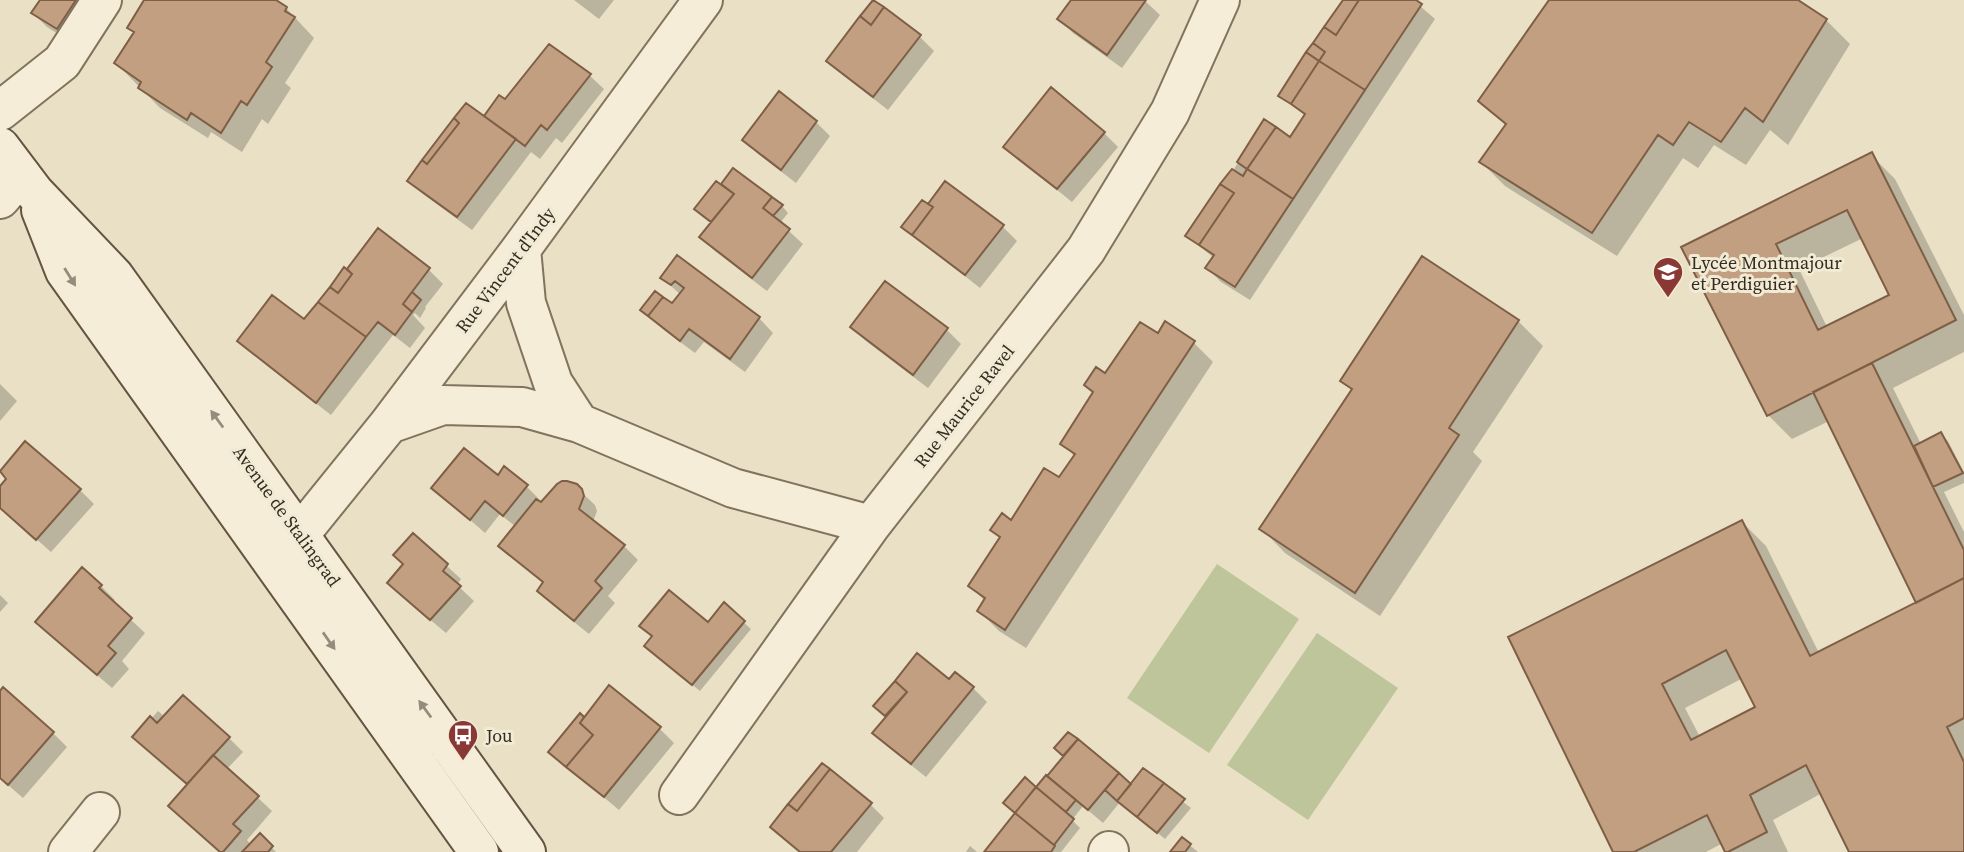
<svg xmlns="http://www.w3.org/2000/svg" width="1964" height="852" font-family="'Source Serif 4',serif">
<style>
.green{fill:#bec59b}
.shadow{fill:#0003;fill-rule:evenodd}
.building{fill:#c29f80;stroke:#7e5f46;stroke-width:2;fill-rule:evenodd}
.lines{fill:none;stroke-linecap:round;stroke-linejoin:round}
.street-casing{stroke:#82735d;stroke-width:42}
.secondary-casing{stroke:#645441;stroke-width:42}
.street{stroke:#f5edd8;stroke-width:38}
.secondary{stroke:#f5edd8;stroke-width:38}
.oneway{fill:#948c7c}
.labels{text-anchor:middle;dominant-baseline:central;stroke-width:6;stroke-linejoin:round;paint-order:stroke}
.poi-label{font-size:18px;fill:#342a1f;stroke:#f1ead4;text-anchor:start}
.street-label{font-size:18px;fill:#342a1f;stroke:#f1ead4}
</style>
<rect width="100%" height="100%" fill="#e9e0c5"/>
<path class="green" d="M1217 564 1299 619 1209 753 1127 698Z
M1317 633 1398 688 1308 820 1227 765Z"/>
<path class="shadow" d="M42 0H99L71 42 47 27 33 13Z
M146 0H273L286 8 314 38 285 83 291 88 268 124 262 119 242 152 211 132 208 138 160 108 116 63 135 33 129 27Z
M574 0H614L599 19Z
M1073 0H1144L1160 15 1122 68 1073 33 1059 19Z
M1345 0H1413L1435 19 1250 300 1221 282 1207 268 1214 258 1187 236 1239 174 1234 169 1264 121 1291 139 1306 116 1280 96Z
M1551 0H1795L1826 20 1850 44 1788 145 1770 130 1746 165 1714 145 1698 168 1683 158 1617 256 1505 186 1481 162 1507 126 1481 101Z
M874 2 920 37 934 51 888 110 843 75 829 61Z
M589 75 604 89 562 143 556 138 540 159 531 152 472 230 423 194 409 180 505 101Z
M816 122 830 136 796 183 758 154 744 140Z
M1104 133 1118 147 1072 202 1020 160 1006 146Z
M1871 155 1895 179 1964 315V352L1893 388 1921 444 1941 434 1948 441 1964 472V483L1944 492 1964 532V576L1829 421 1792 439 1768 415 1684 248ZM1863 238 1891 296 1827 327 1799 269Z
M729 190 782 206 788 213 780 223 803 244 767 291 715 251 701 237 713 223 703 216Z
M929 207 1002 226 1017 241 980 288 903 227Z
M378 231 429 270 443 284 425 307 426 308 420 318 415 313 413 315 425 328 410 348 393 335 331 415 254 355 239 341 305 322 354 278Z
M678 258 759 318 773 333 745 372 704 342 695 353 664 330 643 310 673 305 681 295 662 278Z
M1423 258 1518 321 1543 346 1473 452 1482 461 1380 616 1285 553 1261 528 1353 391 1343 381Z
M885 283 947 330 961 344 928 388 866 341 852 327Z
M1193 342 1213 362 1026 648 999 631 979 611 985 601 970 586 1001 538 993 530 1012 522 1060 480 1075 457 1062 443 1106 376Z
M0 384 17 401 0 421Z
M498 478 526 486 543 503 580 491 595 505 597 511 593 522 624 546 638 560 608 596 615 603 589 634 553 605 539 591 544 584 501 545 516 527 500 514 485 533 434 488Z
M8 479 80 490 94 504 51 552 0 507V489Z
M1742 522 1766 546 1819 653 1964 580V852H1851L1822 793 1773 820 1788 852H1727L1723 843 1706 852H1615L1511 637ZM1743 678 1758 708 1700 737 1685 708Z
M413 535 461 579 457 585 474 601 446 633 403 597 405 565Z
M101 586 115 600 112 602 145 633 122 661 129 669 112 688 52 636Z
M0 595 8 603 0 612Z
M724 605 751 629 700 691 653 653 708 624Z
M918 656 950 681 973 688 987 702 926 777 888 747 874 733 887 717 882 713Z
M0 693 53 733 67 747 23 798 0 778Z
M158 711 165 717 229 738 243 752 227 769 272 811 247 840 251 845 260 836 276 852H221L188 785 135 737Z
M580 716 585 720 660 729 674 743 619 810 565 765Z
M1076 740 1131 786 1143 771 1191 808 1165 839 1120 802 1103 823 1083 806 1072 820 1080 828 1061 852H987L1046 777 1048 778 1065 757 1056 748Z
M870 804 884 818 857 852H799L772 827Z
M1182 839 1198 852H1172Z
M970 846 977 852H966Z"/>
<path class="building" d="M40 0H76L57 29 31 13Z
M144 0H276L287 7 285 11 295 17 266 62 272 67 247 105 241 101 221 133 191 113 187 120 138 88 141 82 114 63 134 32 127 28Z
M873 0 884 7 871 25 860 16Z
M1071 0H1146L1107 55 1057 19Z
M1343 0H1359L1336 35 1324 27Z
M1359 0H1416L1422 4 1365 90 1319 61 1325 52 1313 43 1324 27 1336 35Z
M1549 0H1798L1827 19 1763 122 1745 108 1721 142 1689 122 1673 145 1658 135 1592 233 1479 162 1506 124 1478 101Z
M884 7 921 35 873 97 826 61 860 16 871 25Z
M1313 43 1325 52 1319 61 1306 52Z
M549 44 591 74 547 130 541 125 525 146 484 116 499 95 505 99Z
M1306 52 1319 61 1291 104 1278 96Z
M1319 61 1365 90 1293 199 1247 169 1276 127 1290 137 1305 114 1291 104Z
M1051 87 1105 132 1057 189 1003 147Z
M779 91 817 121 781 170 742 140Z
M466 103 516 139 457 217 407 181 422 160 427 164 459 123 454 118Z
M454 118 459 123 427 164 422 160Z
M1264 119 1276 127 1247 169 1237 162Z
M1872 152 1956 320 1767 416 1681 247ZM1847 210 1889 295 1818 330 1776 244Z
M733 168 772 197 763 208 790 229 752 278 699 237 734 194 721 184Z
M1232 169 1243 176 1247 169 1293 199 1235 287 1205 268 1214 255 1199 245 1234 193 1220 184Z
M716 181 734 194 711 222 694 209Z
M945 181 1004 225 965 275 912 235 933 207 928 204Z
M1220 184 1234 193 1199 245 1185 236Z
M772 197 783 205 773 216 763 208Z
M922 200 933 207 912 235 901 227Z
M378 228 430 268 403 304 412 312 395 335 378 322 366 337 318 302 330 287 338 293 352 274 347 269Z
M677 255 760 317 730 359 689 329 680 341 648 316 663 297 672 303 684 288 675 281 671 285 660 278Z
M1422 256 1519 320 1449 428 1459 435 1355 593 1259 529 1352 389 1340 381Z
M344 267 352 274 338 293 330 287Z
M885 281 948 328 913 375 850 327Z
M655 291 663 297 648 316 640 310Z
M412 292 421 300 412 312 403 304Z
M272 295 304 319 318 302 366 337 316 403 237 341Z
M1165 321 1195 341 1005 630 977 611 985 598 968 586 1000 537 990 530 1002 513 1011 520 1044 468 1059 477 1075 454 1060 444 1093 392 1084 385 1096 367 1105 373 1140 322 1158 333Z
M1872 363 1964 550V578L1916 603 1813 392Z
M1941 432 1963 473 1933 487 1914 446Z
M25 441 81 489 36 540 0 508V486L6 479 0 471Z
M464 448 498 475 504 466 528 485 503 516 485 501 470 520 431 488Z
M562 481H567L577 484 582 489 584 496 579 509 625 545 595 581 602 588 574 621 537 591 543 582 498 546 536 499 541 502 557 484Z
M1742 520 1810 656 1964 578V718L1947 727 1964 762V852H1849L1806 765 1750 795 1767 832 1728 852H1725L1707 815 1634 852H1613L1508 637ZM1726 650 1755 707 1691 740 1662 684Z
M413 533 448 564 443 571 461 586 430 620 387 583 403 564 393 555Z
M82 567 102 585 99 588 132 618 108 646 116 653 97 675 35 622Z
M669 590 708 622 724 602 745 621 692 685 644 646 652 636 639 626Z
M917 653 949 679 955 672 974 687 911 764 872 733 907 692 895 681Z
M895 681 907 692 885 716 873 706Z
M609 685 661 727 604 797 566 767 593 735 580 723Z
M3 687 54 732 8 785 0 778V691Z
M183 695 230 737 187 784 132 737 150 716 157 723Z
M580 713 584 717 580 723 593 735 566 767 548 752Z
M1068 732 1078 739 1063 756 1054 748Z
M1078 739 1119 773 1088 810 1047 776Z
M213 755 259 796 233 824 241 831 223 852H220L168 806Z
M822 763 830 769 797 811 788 804Z
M1143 768 1164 783 1137 817 1117 801Z
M830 769 872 803 831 852H800L770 827 788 804 797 811Z
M1119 773 1131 784 1117 801 1105 790Z
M1046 775 1076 800 1066 812 1036 787Z
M1025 777 1036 787 1015 813 1003 803Z
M1164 783 1185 799 1157 833 1137 817Z
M1036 787 1074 819 1054 845 1015 813Z
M1015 813 1054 845 1055 846 1051 852H984Z
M260 833 273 846 268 852H242Z
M1182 837 1191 844 1185 852H1170Z"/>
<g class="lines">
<g class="street-casing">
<path id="street" d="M0 111 62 62 102 0
M0 199 21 175
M521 249 526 303 553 383 579 423
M389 424 443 405 522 407 579 423 733 488 871 525
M300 534 389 424 521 249 703 0
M679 795 871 525 1086 250 1170 112 1220 0
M68 852 100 812
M1108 852 1109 851"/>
</g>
<g class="secondary-casing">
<path id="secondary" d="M0 147 34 192 114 276 526 852
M41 210 65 271 479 852"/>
</g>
<use href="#street" class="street"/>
<use href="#secondary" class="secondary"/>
</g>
<defs><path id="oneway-solid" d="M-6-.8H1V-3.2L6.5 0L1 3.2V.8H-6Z" transform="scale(1.75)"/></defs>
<g class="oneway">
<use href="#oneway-solid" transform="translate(70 277) rotate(58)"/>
<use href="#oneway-solid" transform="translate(217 419) rotate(-126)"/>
<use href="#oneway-solid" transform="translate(329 641) rotate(55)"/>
<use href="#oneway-solid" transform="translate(425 709) rotate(-126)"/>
</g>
<defs>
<g id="university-pin" transform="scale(1.575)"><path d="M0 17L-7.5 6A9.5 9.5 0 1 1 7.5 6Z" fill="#8a3834" stroke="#f1ead4"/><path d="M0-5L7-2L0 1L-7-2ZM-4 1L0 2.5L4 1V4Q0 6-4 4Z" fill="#fff"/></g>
<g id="bus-pin" transform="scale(1.575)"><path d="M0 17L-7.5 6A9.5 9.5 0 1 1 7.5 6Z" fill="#8a3834" stroke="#f1ead4"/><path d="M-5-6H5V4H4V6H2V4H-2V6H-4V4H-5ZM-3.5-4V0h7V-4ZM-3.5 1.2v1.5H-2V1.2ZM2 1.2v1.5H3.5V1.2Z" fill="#fff"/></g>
</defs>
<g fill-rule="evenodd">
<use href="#university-pin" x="1668" y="272"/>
<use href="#bus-pin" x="463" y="735"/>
</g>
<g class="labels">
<g class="poi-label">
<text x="1691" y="262">Lycée Montmajour<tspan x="1691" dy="21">et Perdiguier</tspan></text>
<text x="486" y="735">Jou</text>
</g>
<g class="street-label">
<text transform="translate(505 270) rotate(-53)">Rue Vincent d'Indy</text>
<text transform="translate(964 406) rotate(-52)">Rue Maurice Ravel</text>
<text transform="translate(287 516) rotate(54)">Avenue de Stalingrad</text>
</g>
</g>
</svg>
